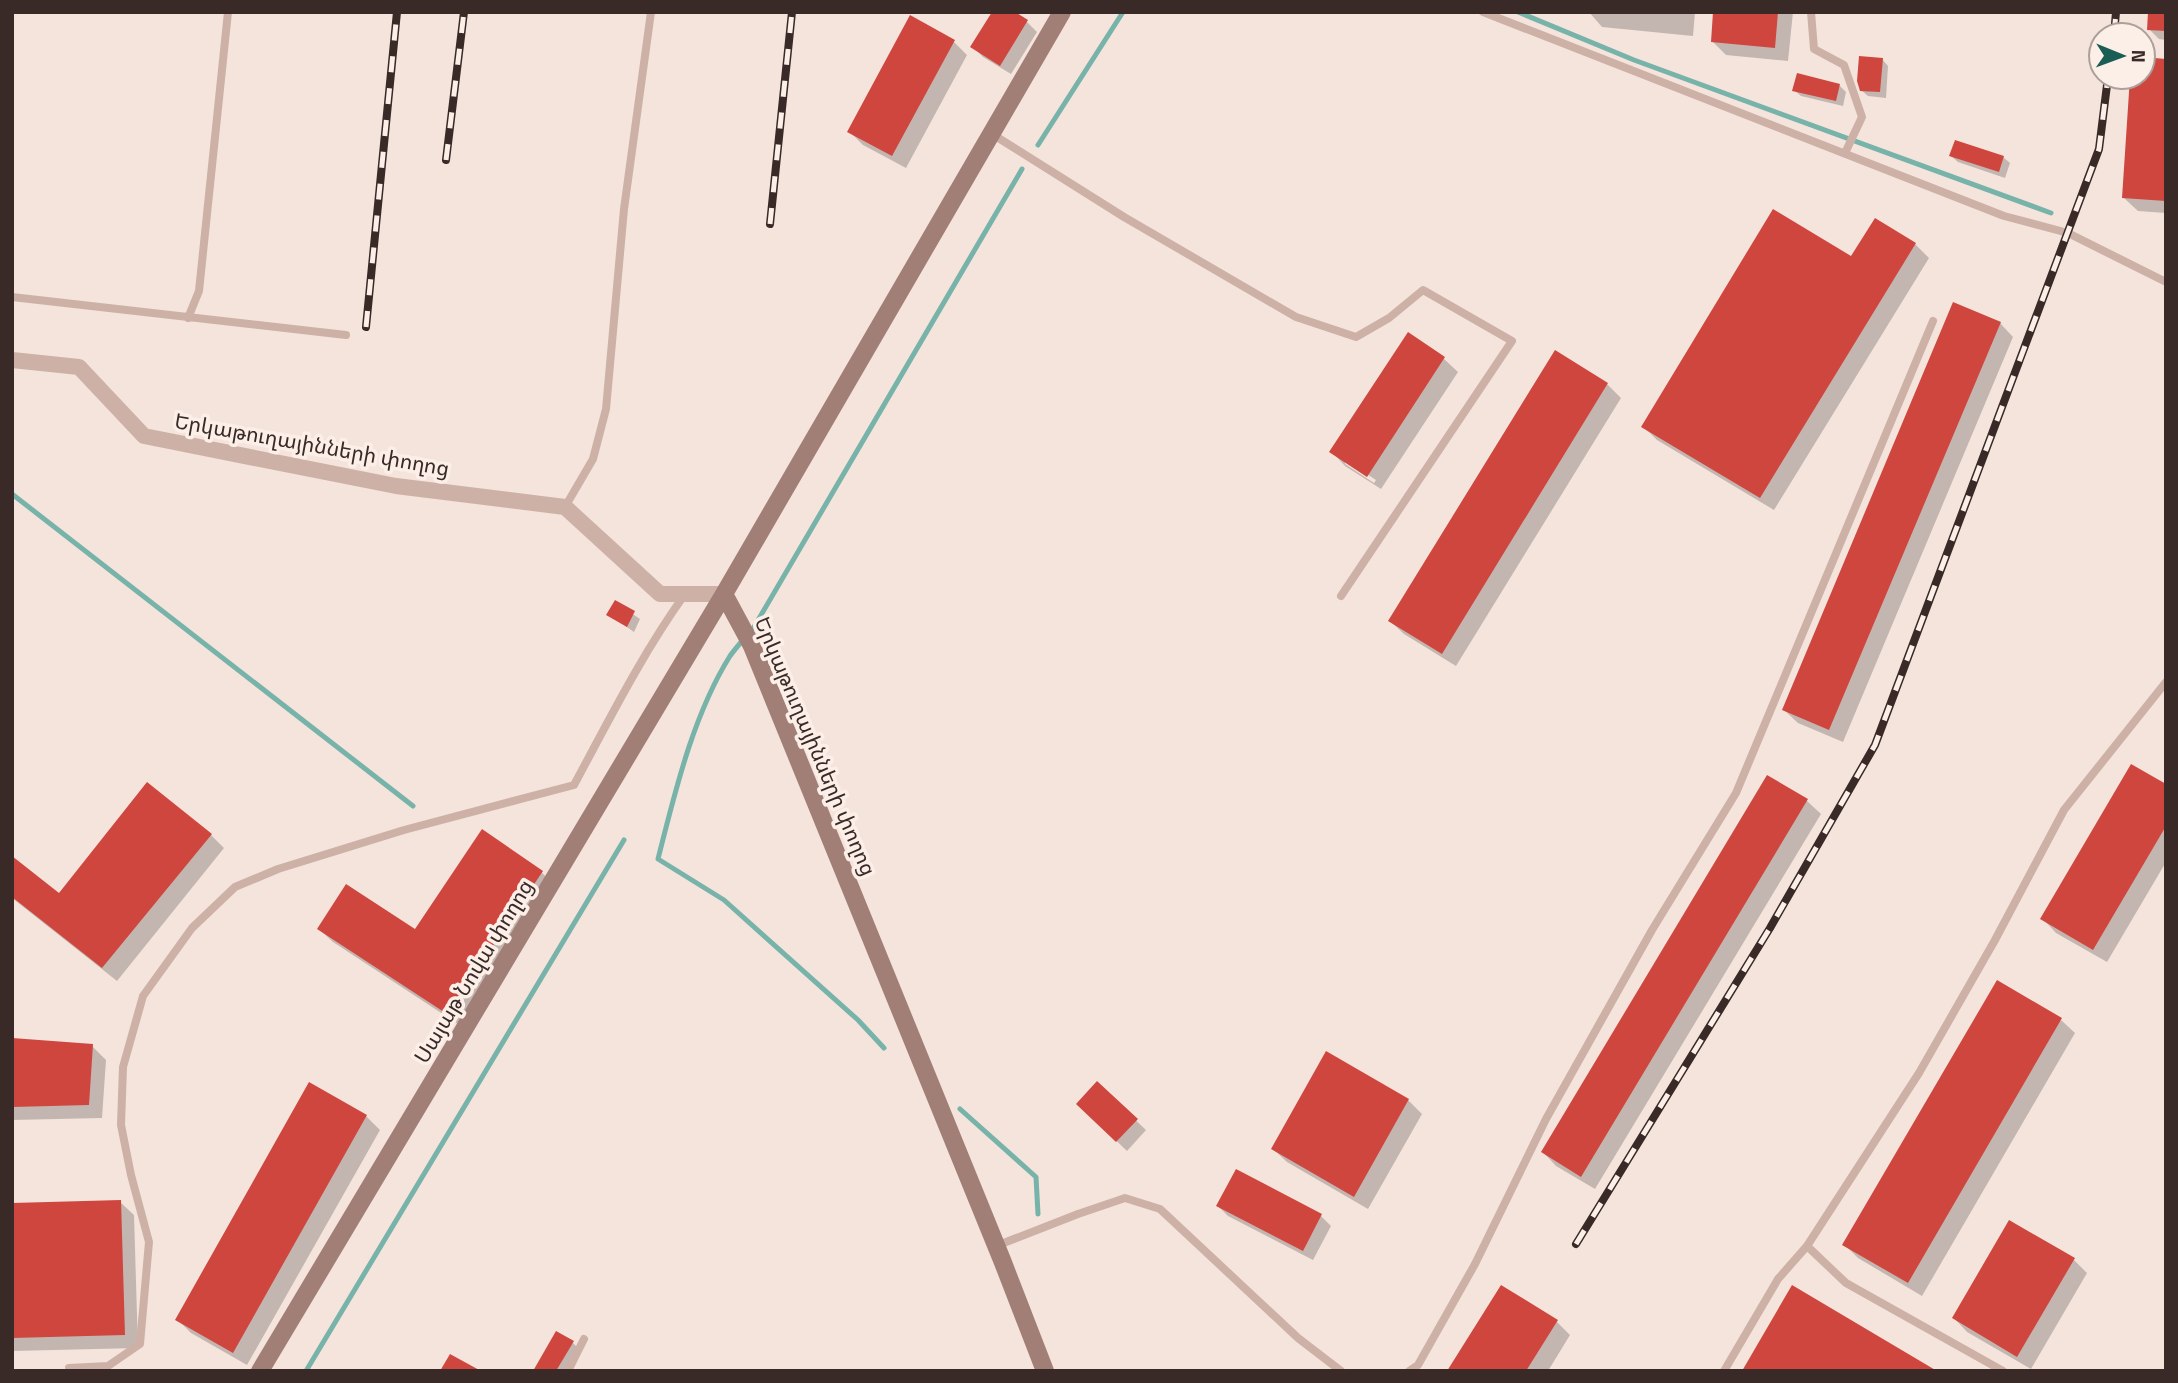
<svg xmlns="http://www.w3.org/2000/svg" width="2178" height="1383" font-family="'Titillium Web','Noto Sans Armenian',sans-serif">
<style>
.shadow{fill:#0003;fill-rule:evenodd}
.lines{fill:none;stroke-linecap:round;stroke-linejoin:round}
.stream{stroke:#78b3aa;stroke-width:5}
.building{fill:#cf463f}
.lane{stroke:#cdb1a6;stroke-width:8}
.street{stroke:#cdb1a6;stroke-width:16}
.secondary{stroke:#a17f77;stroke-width:18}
.rail-casing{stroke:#392a28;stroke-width:8}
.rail{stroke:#fbefe8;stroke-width:5;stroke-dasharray:16;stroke-linecap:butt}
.labels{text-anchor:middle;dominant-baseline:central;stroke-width:7;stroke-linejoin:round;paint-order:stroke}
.street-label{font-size:21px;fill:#392a28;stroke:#fbefe8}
</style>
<rect width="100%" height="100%" fill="#f4e4dc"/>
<path class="shadow" d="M1589 12H1695L1693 36 1602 27Z
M1715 12H1793L1788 61 1726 55 1712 41Z
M2166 12V40L2159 39 2149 29Z
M1027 22 1037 32 1011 74 983 57 973 47Z
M953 41 967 55 906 168 863 145 849 131Z
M1882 59 1888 66 1886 98 1868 96 1861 90Z
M2143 59 2166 60V213L2138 211 2124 198 2131 77H2143Z
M1840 86 1846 92 1843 106 1801 96 1794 90Z
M1951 156 2003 157 2010 163 2005 178 1958 162Z
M1915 244 1929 258 1774 510 1657 440 1643 426 1852 259Z
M2000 323 2013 337 1843 742 1798 723 1784 710Z
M1408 335 1444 359 1458 372 1381 489 1345 466 1332 452ZM1345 460 1376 480 1374 483 1345 464Z
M1607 384 1621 398 1456 666 1404 634 1390 621Z
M615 602 640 619 634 632 608 614Z
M1768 777 1807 801 1821 814 1595 1189 1556 1166 1543 1152Z
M2166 786V862L2107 962 2056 933 2043 919Z
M482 832 542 873 556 886 461 1026 333 942 319 929 415 931Z
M211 835 224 848 117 981 12 898V858L59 895Z
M2061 1020 2075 1033 1922 1296 1858 1258 1844 1244Z
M12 1040 92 1046 106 1060 102 1118 12 1120Z
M310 1084 366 1116 380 1130 247 1365 191 1333 177 1319Z
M1097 1084 1146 1130 1127 1151 1078 1104Z
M1408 1100 1422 1114 1368 1209 1287 1162 1273 1149Z
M120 1202 134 1215 138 1348 12 1351V1205Z
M1218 1206 1321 1216 1331 1226 1313 1260 1228 1216Z
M2074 1260 2087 1273 2031 1369 1967 1332 1954 1318Z
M1556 1321 1570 1335 1548 1371H1449Z
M573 1343 579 1349 566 1371H537Z"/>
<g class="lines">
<path class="stream" d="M1518 12 1634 60 2051 213
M1038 145 1123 12
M12 494 413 806
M884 1048 858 1020 724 900 658 859C675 792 693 715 730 656 737 646 746 637 754 627L1022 169
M960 1109 1036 1177 1038 1214
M306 1371 624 840"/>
</g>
<path class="building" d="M992 12H1015L1028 20 1000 66 970 47Z
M1713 12H1778L1775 48 1711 42Z
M2148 12H2166V31L2147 30Z
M910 15 955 40 892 156 847 132Z
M1859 56 1883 58 1880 92 1860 91 1857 81Z
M2143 57 2166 59V201L2122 198 2130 77H2143Z
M1797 73 1840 84 1836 101 1792 91Z
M1955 140 2004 156 1999 172 1949 156Z
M1773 209 1851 256 1875 218 1916 243 1760 498 1641 427Z
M1953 302 2001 322 1829 730 1782 710Z
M1408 332 1445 357 1367 477 1329 452Z
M1555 350 1608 383 1442 654 1388 621Z
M615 600 635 611 627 627 606 615Z
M2131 764 2166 784V826L2093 950 2040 919Z
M1767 775 1808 799 1581 1177 1541 1152Z
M147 782 212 834 102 968 12 897V856L59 893Z
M482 829 543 871 447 1014 317 929 346 884 415 929Z
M1997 980 2062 1018 1908 1283 1842 1245Z
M12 1038 93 1044 89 1105 12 1107Z
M1326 1051 1409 1099 1354 1197 1271 1149Z
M1097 1081 1138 1119 1116 1142 1076 1104Z
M309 1082 367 1115 233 1353 175 1320Z
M1236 1169 1322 1214 1303 1251 1216 1206Z
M121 1200 125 1335 12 1338V1203Z
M2009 1220 2075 1258 2017 1357 1952 1318Z
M1501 1285 1558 1320 1526 1371H1447Z
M1792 1285 1937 1371H1742Z
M556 1331 574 1341 556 1371H533Z
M450 1354 481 1371H440Z"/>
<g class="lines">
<path class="lane" d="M1483 12 2004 216 2068 233 2166 282
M1811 12 1814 49 1844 65 1862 117 1845 153
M992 134 1124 217 1296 317 1356 337 1389 318 1423 290 1512 341 1341 596
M12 297 346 335
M188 318 199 291 228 12
M565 507 593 459 606 409 624 209 651 12
M996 1246 1078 1214 1125 1198 1160 1209 1298 1338 1341 1371
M1807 1246 1846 1283 2003 1371
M69 1368 108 1366 140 1344 149 1242 131 1175 121 1125 123 1067 143 996 192 928 235 887 278 869 404 830 574 785C609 720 642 654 685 594
M568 1371 584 1339
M1409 1371 1418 1365 1475 1264 1546 1119 1652 930 1736 793 1933 321
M1724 1371 1778 1279 1807 1246 1919 1073 1995 940 2064 810 2166 682"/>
<path class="street" d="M12 360 79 367 144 436 396 486 565 507 660 594H724"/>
<path class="secondary" d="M724 594 752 646 1002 1260 1045 1371
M260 1371 724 594 1062 12"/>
<g class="rail-casing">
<path id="rail" d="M2114 35 2116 12
M446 160 464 12
M770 224 792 12
M366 327 397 12
M1576 1244 1770 928 1875 745 2099 149 2108 77"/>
</g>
<use href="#rail" class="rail"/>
</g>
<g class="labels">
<g class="street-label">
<text transform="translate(312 444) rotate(10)">Երկաթուղայինների փողոց</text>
<text transform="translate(816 746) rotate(67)">Երկաթուղայինների փողոց</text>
<text transform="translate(473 971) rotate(-59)">Սայաթ Նովա փողոց</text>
</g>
</g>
<rect width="2178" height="1383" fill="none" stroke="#392a28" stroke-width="28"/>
<g transform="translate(2122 56) rotate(91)"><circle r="33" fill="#fbefe8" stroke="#ada09b" stroke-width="2"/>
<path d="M0-5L12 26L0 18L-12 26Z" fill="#1a5d55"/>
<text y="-10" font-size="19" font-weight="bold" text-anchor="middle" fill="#392a28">N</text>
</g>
</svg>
